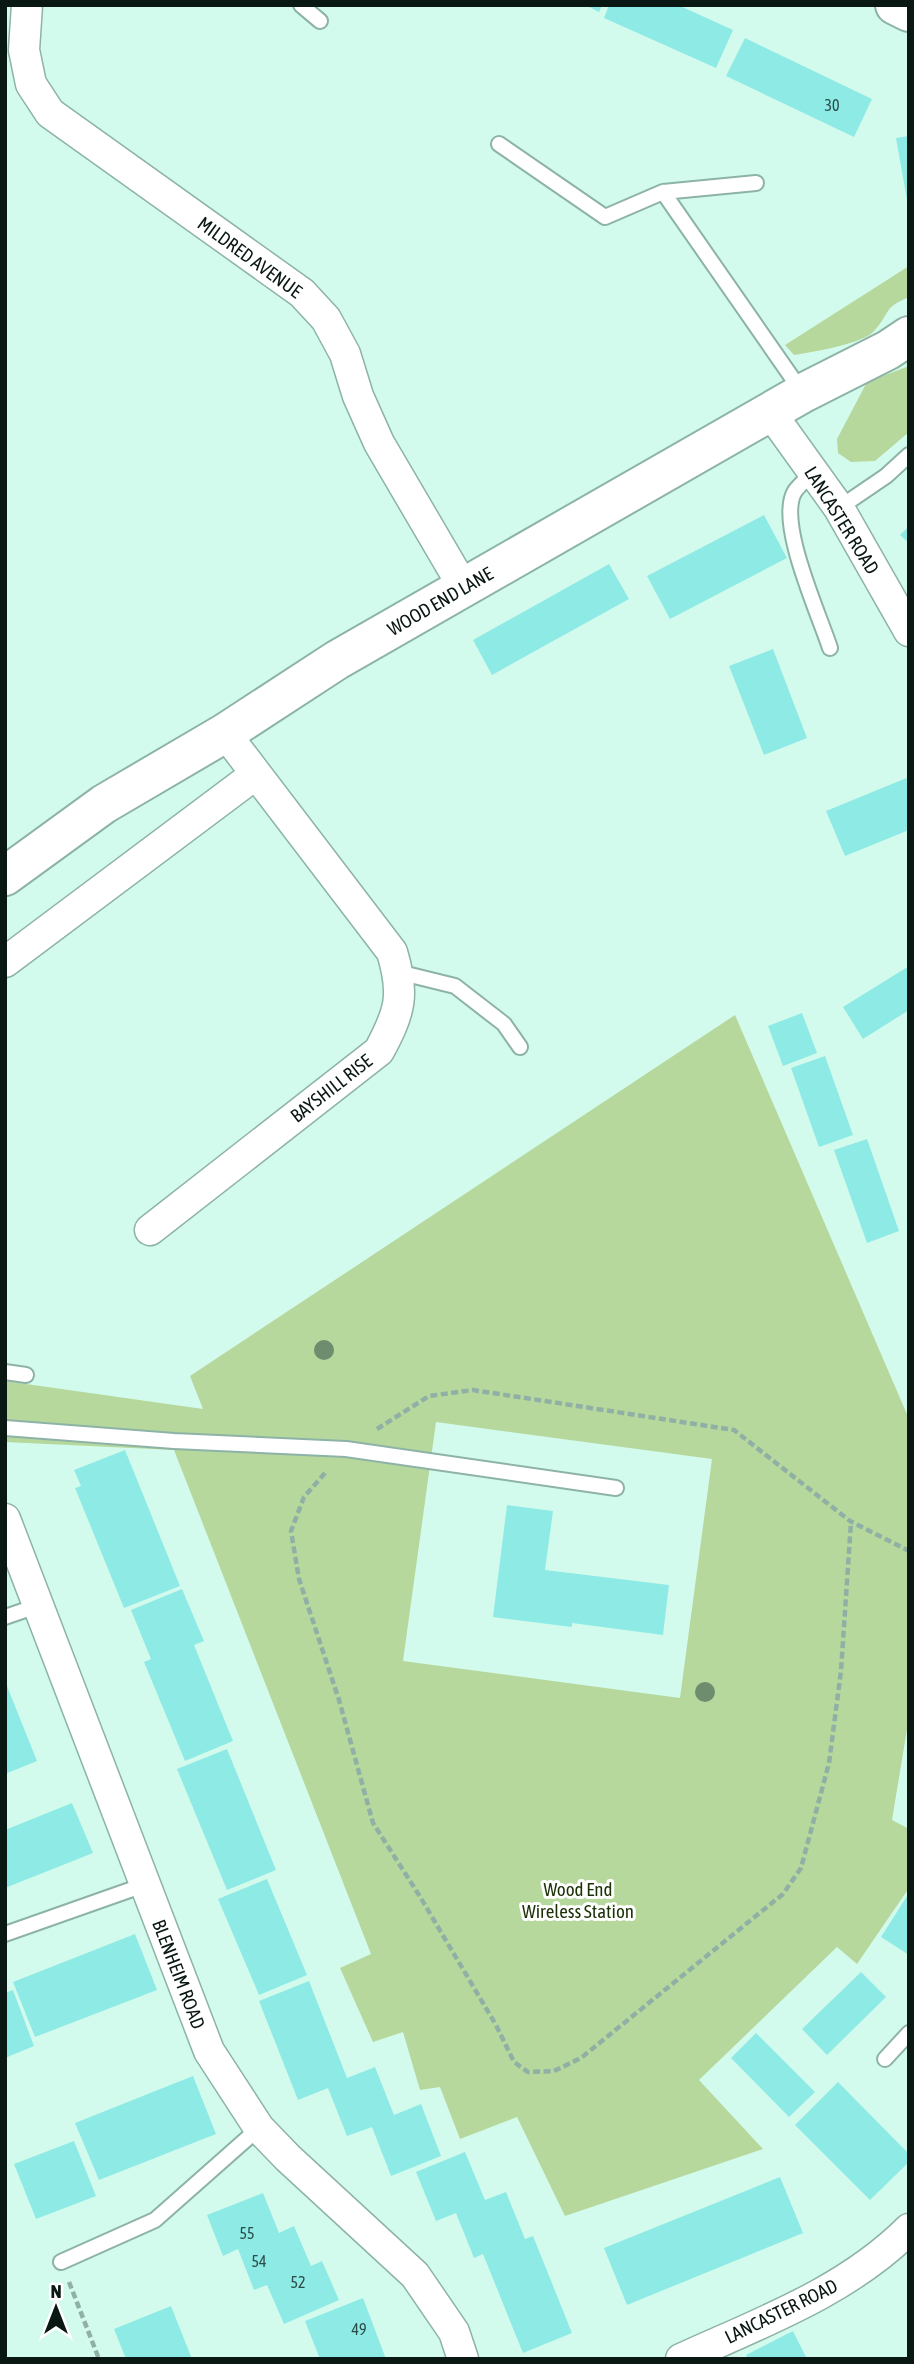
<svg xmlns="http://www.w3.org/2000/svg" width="914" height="2364" font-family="'Asap Condensed',sans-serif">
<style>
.green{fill:#b6d89d;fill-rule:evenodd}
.building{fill:#8eeae5}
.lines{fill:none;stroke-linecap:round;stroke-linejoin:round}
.lane-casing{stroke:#8db3a6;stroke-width:18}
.street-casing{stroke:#8db3a6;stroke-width:33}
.secondary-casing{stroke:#8db3a6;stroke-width:42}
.primary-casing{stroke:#8db3a6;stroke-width:42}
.path{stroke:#90b0a5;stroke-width:4.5;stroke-dasharray:7 3.5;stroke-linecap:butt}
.lane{stroke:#fff;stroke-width:14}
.street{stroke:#fff;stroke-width:30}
.secondary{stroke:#fff;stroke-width:38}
.primary{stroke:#fff;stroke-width:38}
.tree{fill:#6e8c6e}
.labels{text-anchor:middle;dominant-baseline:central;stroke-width:6;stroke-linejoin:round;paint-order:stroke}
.number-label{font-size:16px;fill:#2b4c48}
.street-label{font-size:19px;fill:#0a1814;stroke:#fff}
.park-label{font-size:19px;fill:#1b3106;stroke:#fff}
</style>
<rect width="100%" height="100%" fill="#d3fbed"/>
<path class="green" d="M909 266V297C882 308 891 313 874 331 863 344 812 352 794 355L785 345Z
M909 366V432L875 461 851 462 838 453 837 439 867 382Z
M735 1015 909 1419V1717L892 1820 909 1829V1888L857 1964 837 1947 699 2080 763 2149 565 2216 517 2117 460 2139 440 2087 420 2090 403 2032 373 2042 340 1968 371 1954 174 1450 5 1442V1381L203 1409 190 1376ZM436 1422 712 1459 680 1698 403 1661Z"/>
<path class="building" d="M585 5H602L599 12Z
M609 5H678L733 30 716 68 604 18Z
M745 38 872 99 854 137 726 76Z
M909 136V200H907L896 138Z
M764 515 787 558 670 619 647 576Z
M909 526V543L900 535Z
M609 564 629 599 492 675 473 640Z
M773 649 807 738 764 755 729 666Z
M909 777V830L845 856 826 811Z
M909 966V1010L863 1039 843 1007Z
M802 1013 817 1053 783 1066 768 1026Z
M825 1056 853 1135 819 1147 791 1068Z
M867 1139 899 1231 867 1243 834 1150Z
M125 1450 180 1586 124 1608 75 1488 81 1486 74 1470Z
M507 1505 553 1511 545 1570 669 1585 663 1635 572 1623V1627L493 1617Z
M182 1589 204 1641 194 1645 233 1741 185 1761 144 1662 151 1659 131 1610Z
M5 1681 37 1761 5 1774Z
M227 1749 276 1870 227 1890 177 1769Z
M72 1803 93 1853 5 1888V1830Z
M267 1879 307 1975 259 1995 218 1899Z
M909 1893V1955L881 1937Z
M135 1934 157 1990 35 2037 13 1982Z
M861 1972 886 1997 827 2055 802 2029Z
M309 1981 347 2078 375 2067 394 2115 421 2104 441 2156 391 2176 372 2127 347 2136 328 2088 298 2100 259 2001Z
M13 1990 34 2046 5 2058V1993Z
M756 2033 815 2092 789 2117 731 2058Z
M193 2076 216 2134 99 2180 75 2123Z
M838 2082 909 2154V2162L870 2200 795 2125Z
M74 2141 96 2196 36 2219 14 2164Z
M465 2152 485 2200 506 2192 525 2239 533 2236 572 2333 523 2353 483 2254 474 2258 456 2213 436 2221 416 2172Z
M780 2177 803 2233 627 2305 604 2248Z
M263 2193 279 2233 294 2226 311 2266 322 2261 339 2300 284 2324 267 2285 254 2290 238 2249 223 2256 207 2215Z
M363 2298 386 2359H320L305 2321Z
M171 2306 192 2359H126L114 2329Z
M793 2331 807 2359H748L746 2355Z"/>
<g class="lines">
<g class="lane-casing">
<path id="lane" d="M301 5 320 21
M499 144 605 217 663 192 802 392
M663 192 756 183
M814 472C808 478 800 484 795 491 776 521 819 614 830 648
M839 508 886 476 909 455
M398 972 455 986 504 1024 520 1047
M5 1372 26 1375
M5 1428 174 1441 346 1449 616 1488
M5 1617 37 1606
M5 1934 144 1885
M885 2059 909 2033
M61 2262 155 2220 259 2128"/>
</g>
<g class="street-casing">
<path id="street" d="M27 5 24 50 31 84 50 113 302 293 326 319 345 354 358 396 379 443 464 588
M770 412 839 508 909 631
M5 962 256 774
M150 1230 379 1051C400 1012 405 995 392 952L225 733
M5 1519 209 2051 259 2128 288 2158 415 2275 454 2332 463 2359
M681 2359C760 2323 846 2292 909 2229"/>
</g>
<g class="secondary-casing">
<path id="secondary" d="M5 876 104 804 225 733 337 660 803 393 888 350 909 336"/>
</g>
<g class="primary-casing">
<path id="primary" d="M895 5 909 12"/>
</g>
<path class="path" d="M377 1429 429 1396 473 1390 734 1430 850 1521 909 1551
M325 1473 304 1497 291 1531 299 1579 339 1700 373 1823 419 1895 496 2025 514 2062 528 2072 554 2071 581 2058 783 1894 801 1868 829 1763 841 1671 851 1522
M69 2282 99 2359"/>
<use href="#lane" class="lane"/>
<use href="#street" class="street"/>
<use href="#secondary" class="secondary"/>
<use href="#primary" class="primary"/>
</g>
<g class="tree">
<circle cx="324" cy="1350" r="10"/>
<circle cx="705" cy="1692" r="10"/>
</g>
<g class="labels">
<g class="number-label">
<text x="832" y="105">30</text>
<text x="247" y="2233">55</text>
<text x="259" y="2261">54</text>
<text x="298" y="2282">52</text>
<text x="359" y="2329">49</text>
</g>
<g class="street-label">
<text transform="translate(250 257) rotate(36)">MILDRED AVENUE</text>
<text transform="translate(842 520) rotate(58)">LANCASTER ROAD</text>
<text transform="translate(440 601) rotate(-30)">WOOD END LANE</text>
<text transform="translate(331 1088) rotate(-38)">BAYSHILL RISE</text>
<text transform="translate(179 1974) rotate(69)">BLENHEIM ROAD</text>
<text transform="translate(781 2311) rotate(-26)">LANCASTER ROAD</text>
</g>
<g class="park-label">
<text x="578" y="1889">Wood End<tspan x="578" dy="22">Wireless Station</tspan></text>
</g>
</g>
<rect width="914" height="2364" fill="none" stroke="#0a1814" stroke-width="14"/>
<g transform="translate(56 2308)" stroke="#ffffff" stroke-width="5" paint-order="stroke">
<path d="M0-5L12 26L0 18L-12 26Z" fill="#0a1814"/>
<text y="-10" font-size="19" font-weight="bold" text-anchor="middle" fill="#0a1814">N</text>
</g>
</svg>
